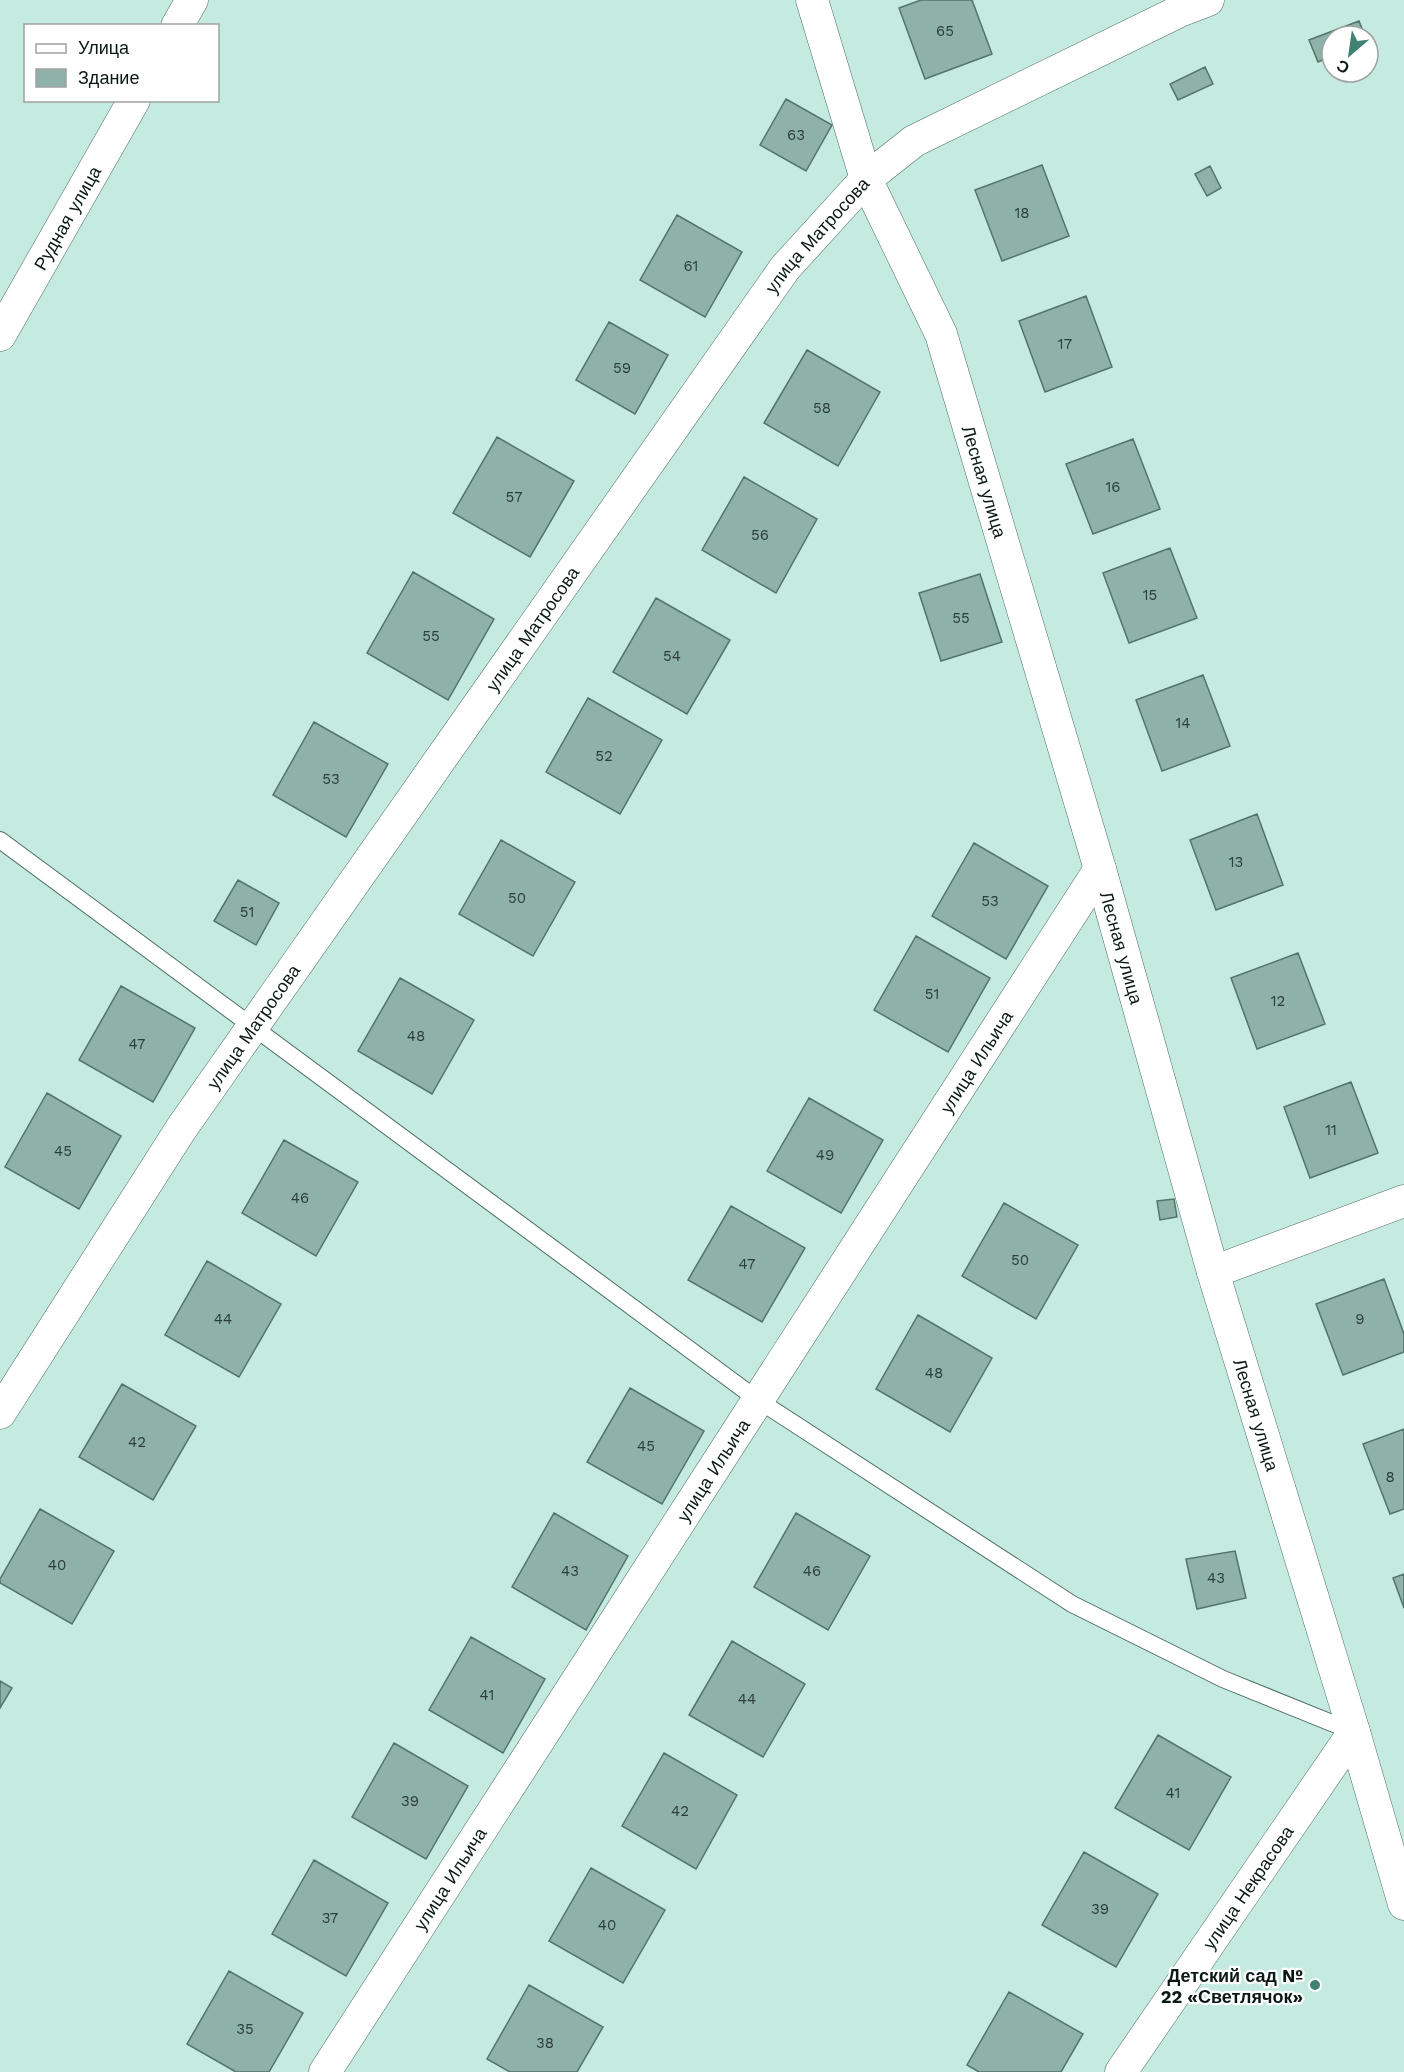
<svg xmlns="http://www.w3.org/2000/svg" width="1404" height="2072" font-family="'Work Sans',sans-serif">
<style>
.building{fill:#8eb1a8;stroke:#52746c;stroke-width:1.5}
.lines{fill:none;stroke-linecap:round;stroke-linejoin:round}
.service-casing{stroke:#4c6d65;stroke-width:18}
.minor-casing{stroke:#4c6d65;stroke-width:33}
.service{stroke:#fff;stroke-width:16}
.minor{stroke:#fff;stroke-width:32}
.poi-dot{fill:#3f8173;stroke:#fff;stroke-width:2}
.labels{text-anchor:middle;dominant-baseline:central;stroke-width:4.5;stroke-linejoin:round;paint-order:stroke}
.number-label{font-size:15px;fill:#2c3f3a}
.street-label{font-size:18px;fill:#0b1916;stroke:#fff}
.poi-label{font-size:18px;font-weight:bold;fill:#0b1916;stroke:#fff;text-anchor:end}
</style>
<rect width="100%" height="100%" fill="#c5eae0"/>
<path class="building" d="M921 0H972L992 54 925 79 899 8Z
M1359 21 1365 36H1332V56L1318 62 1309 40Z
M1205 67 1213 84 1178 100 1170 84Z
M786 99 832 125 806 171 760 145Z
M1042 165 1069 236 1002 261 975 190Z
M1210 166 1221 188 1207 196 1195 174Z
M677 215 742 252 705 317 640 280Z
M1086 296 1112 367 1045 392 1019 321Z
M609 322 668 355 635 414 576 380Z
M807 350 880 392 838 466 764 423Z
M497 437 574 481 530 557 453 513Z
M1133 439 1160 509 1093 534 1066 464Z
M744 477 817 519 776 593 702 550Z
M1170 548 1197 618 1129 643 1103 573Z
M413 572 494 619 448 700 367 653Z
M980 574 1002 642 941 661 919 593Z
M656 598 730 640 687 714 613 672Z
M1203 675 1230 746 1162 771 1136 700Z
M588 698 662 740 620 814 546 772Z
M314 722 388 764 346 837 273 795Z
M1257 814 1283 885 1216 910 1190 840Z
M501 840 575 882 533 956 459 914Z
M974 843 1048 886 1006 959 932 916Z
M238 880 279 903 256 945 214 921Z
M916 936 990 978 948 1052 874 1010Z
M1298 953 1325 1024 1257 1049 1231 978Z
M400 978 474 1020 432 1094 358 1051Z
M121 986 195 1028 153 1102 79 1060Z
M1351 1082 1378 1153 1310 1178 1284 1107Z
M47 1093 121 1136 79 1209 5 1167Z
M809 1098 883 1140 841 1213 767 1171Z
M284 1140 358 1182 316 1256 242 1213Z
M1174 1199 1177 1217 1160 1220 1157 1201Z
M1004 1203 1078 1245 1036 1319 962 1276Z
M731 1206 805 1248 762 1322 688 1280Z
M207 1261 281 1304 239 1377 165 1335Z
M1384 1279 1404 1334V1352L1343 1375 1316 1304Z
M918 1315 992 1358 950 1432 876 1389Z
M122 1384 196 1426 153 1500 79 1457Z
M630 1388 704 1431 662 1504 587 1462Z
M1404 1429V1509L1390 1514 1363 1444Z
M40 1509 114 1551 72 1624 0 1583V1579Z
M554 1513 628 1556 586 1630 512 1587Z
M796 1513 870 1556 828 1630 754 1587Z
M1235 1551 1246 1598 1197 1609 1186 1559Z
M1404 1574V1608L1393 1578Z
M471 1637 545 1679 503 1753 429 1710Z
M732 1641 805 1684 763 1757 689 1715Z
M0 1681 12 1688 0 1708Z
M1158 1735 1231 1777 1189 1850 1115 1808Z
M394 1743 468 1786 426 1859 352 1817Z
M664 1753 737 1795 696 1869 622 1826Z
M1084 1852 1158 1894 1116 1967 1042 1925Z
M314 1860 388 1903 346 1976 272 1934Z
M591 1868 665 1910 623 1983 549 1941Z
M229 1971 303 2013 269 2072H236L187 2044Z
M529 1985 603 2027 577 2072H510L487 2059Z
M1009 1992 1083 2034 1061 2072H979L967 2065Z"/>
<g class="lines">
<g class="service-casing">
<path id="service" d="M0 840 758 1400 1072 1604 1223 1679 1354 1732"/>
</g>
<g class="minor-casing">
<g id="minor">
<path id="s1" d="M812 0 866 179 941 334 1100 869 1213 1272 1354 1732 1404 1904"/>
<path d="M177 26 192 0"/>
<path id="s2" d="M0 335 134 100"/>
<path d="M1213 1272 1404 1201"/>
<path id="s3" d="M0 1413 181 1129 785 268 866 179 914 141 1182 10 1208 0"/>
<path id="s4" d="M325 2072 1100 869"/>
<path id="s5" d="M1121 2072 1354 1732"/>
</g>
</g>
<use href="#service" class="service"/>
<use href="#minor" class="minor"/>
</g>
<circle class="poi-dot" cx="1315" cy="1985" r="6"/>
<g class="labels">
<g class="number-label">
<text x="945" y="31">65</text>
<text x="796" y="135">63</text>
<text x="1022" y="213">18</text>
<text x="691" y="266">61</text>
<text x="1065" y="344">17</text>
<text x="622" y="368">59</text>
<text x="822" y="408">58</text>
<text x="1113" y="487">16</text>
<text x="514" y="497">57</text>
<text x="760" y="535">56</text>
<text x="1150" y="595">15</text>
<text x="961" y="618">55</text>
<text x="431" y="636">55</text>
<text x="672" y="656">54</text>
<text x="1183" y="723">14</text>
<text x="604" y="756">52</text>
<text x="331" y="779">53</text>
<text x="1236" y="862">13</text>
<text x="517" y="898">50</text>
<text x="990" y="901">53</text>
<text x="247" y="912">51</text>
<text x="932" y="994">51</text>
<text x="1278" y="1001">12</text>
<text x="416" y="1036">48</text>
<text x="137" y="1044">47</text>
<text x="1331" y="1130">11</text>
<text x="63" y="1151">45</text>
<text x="825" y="1155">49</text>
<text x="300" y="1198">46</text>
<text x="1020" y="1260">50</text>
<text x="747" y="1264">47</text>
<text x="223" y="1319">44</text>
<text x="1360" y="1319">9</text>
<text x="934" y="1373">48</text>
<text x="137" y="1442">42</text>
<text x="646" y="1446">45</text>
<text x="1390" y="1477">8</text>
<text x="57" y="1565">40</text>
<text x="570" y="1571">43</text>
<text x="812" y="1571">46</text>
<text x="1216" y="1578">43</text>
<text x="487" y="1695">41</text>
<text x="747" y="1699">44</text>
<text x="1173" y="1793">41</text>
<text x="410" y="1801">39</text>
<text x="680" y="1811">42</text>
<text x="1100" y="1909">39</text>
<text x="330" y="1918">37</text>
<text x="607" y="1925">40</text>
<text x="245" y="2029">35</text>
<text x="545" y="2043">38</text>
</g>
<g class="street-label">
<text stroke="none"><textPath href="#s2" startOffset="135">Рудная улица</textPath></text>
<text stroke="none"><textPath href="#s3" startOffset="1434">улица Матросова</textPath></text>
<text stroke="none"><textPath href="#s1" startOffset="513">Лесная улица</textPath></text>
<text stroke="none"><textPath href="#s3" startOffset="948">улица Матросова</textPath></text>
<text stroke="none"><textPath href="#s1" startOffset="999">Лесная улица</textPath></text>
<text stroke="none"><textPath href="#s3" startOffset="462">улица Матросова</textPath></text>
<text stroke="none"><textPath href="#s4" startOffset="1202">улица Ильича</textPath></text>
<text stroke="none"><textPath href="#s1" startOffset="1485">Лесная улица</textPath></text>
<text stroke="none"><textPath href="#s4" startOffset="716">улица Ильича</textPath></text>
<text stroke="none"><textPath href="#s4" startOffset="230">улица Ильича</textPath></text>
<text stroke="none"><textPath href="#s5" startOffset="224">улица Некрасова</textPath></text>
</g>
<g class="poi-label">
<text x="1303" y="1975">Детский сад №<tspan x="1303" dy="21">22 «Светлячок»</tspan></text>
</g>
</g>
<rect x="24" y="24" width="195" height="78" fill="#ffffff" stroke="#9da3a2" stroke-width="1.5"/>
<rect x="36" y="44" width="30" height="9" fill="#ffffff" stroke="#9da3a2" stroke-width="1.5"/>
<text x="78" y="54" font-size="18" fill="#0b1916">Улица</text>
<rect x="36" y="69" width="30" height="18" fill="#8eb1a8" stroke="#9da3a2" stroke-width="1.5"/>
<text x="78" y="84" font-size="18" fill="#0b1916">Здание</text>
<g transform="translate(1350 54) rotate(209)"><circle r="28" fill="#ffffff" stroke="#9da3a2" stroke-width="1.5"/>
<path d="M0-4.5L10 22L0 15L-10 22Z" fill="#3f8173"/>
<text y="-9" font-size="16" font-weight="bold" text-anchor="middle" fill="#0b1916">С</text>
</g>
</svg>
